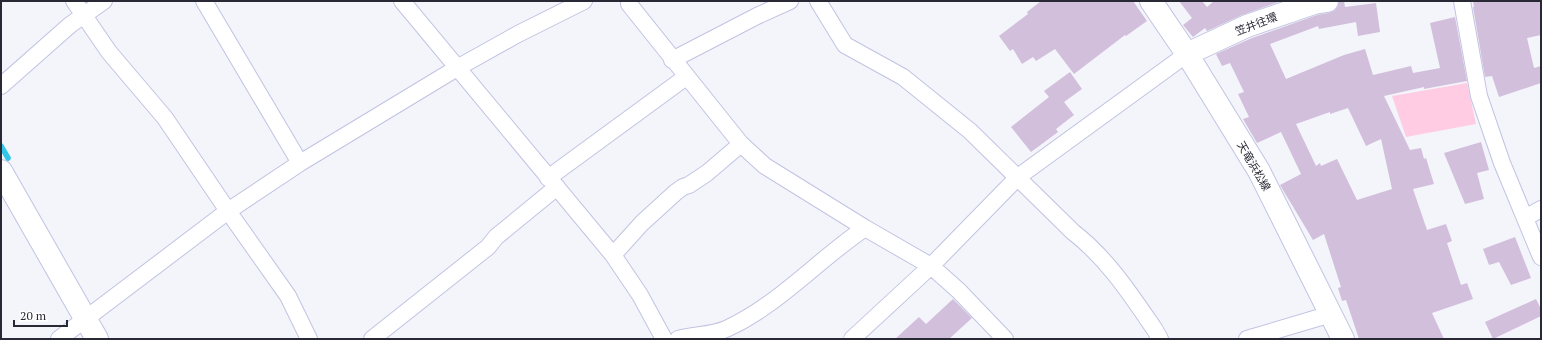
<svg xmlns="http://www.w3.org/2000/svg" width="1542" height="340" font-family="'PT Serif','Noto Sans JP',serif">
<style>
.green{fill:#ffcce4}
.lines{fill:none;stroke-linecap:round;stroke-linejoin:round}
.stream{stroke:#32c6e9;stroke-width:5.5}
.building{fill:#d2bfdb;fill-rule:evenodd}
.street-casing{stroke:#c1c3e2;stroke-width:18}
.secondary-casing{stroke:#c1c3e2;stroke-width:24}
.primary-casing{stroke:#c1c3e2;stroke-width:24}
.street{stroke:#fff;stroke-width:16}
.secondary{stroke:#fff;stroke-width:22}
.primary{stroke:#fff;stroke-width:22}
.labels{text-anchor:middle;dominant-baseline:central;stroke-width:4;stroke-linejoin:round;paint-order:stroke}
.street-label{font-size:11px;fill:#292935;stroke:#fff}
</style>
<rect width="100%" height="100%" fill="#f4f4fb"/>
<path class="green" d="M1467 83 1476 124 1406 137 1392 96Z"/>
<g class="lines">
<path class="stream" d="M1 146 8 158"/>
</g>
<path class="building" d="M1041 1H1133L1147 21 1126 36 1125 35 1074 74 1055 49 1036 61 1033 57 1022 64 1013 49 1010 51 999 36 1028 14 1027 12Z
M1179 1H1202L1207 7 1214 1H1281L1242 15 1207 31 1205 28 1193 37 1183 25 1192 18Z
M1339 1H1344L1345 7 1376 3 1380 32 1358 36 1356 22 1319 29 1318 26 1270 44 1286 79 1344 55 1365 49 1373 75 1411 66 1413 73 1440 68 1430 23 1455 17 1467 81 1424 89V87L1384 96 1410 150 1421 148 1424 159 1426 158 1434 184 1413 189 1427 230 1446 224 1452 241 1447 243 1461 285 1467 283 1473 299 1432 313 1444 339H1359L1346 300 1342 301 1338 288 1341 287 1324 234 1313 240 1280 185 1301 174 1281 132 1257 143 1243 119 1249 117 1238 94 1244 92 1230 63 1222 66 1216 54 1252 38 1317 15 1329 13 1335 10 1338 6ZM1348 108 1366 146 1381 139 1392 189 1357 200 1337 159 1321 166 1320 163 1316 166 1296 124 1330 112V114Z
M1473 1H1541V35L1527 38 1534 68 1541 66V83L1499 97 1492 76 1485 77 1473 7H1474Z
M1070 72 1082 89 1064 102 1074 115 1056 129 1058 132 1031 152 1011 127 1049 97 1044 91Z
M1481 142 1489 170 1477 173 1484 199 1465 204 1444 153Z
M1515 237 1531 278 1511 285 1499 262 1489 265 1483 249Z
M953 299 972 318 949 339H895L919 317 926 324Z
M1536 299 1541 309V316L1493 339 1485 322Z"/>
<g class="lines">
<g class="street-casing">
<path id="street" d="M74 1 109 52 165 118 228 211 288 296 309 339
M204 1 300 163
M402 1 613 255 640 295 664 339
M629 1V4L741 144 765 166 865 228 931 266 959 291 1005 339
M818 1 845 45 903 77 970 131 1073 232C1107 258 1131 295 1155 330L1160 339
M1462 1 1479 96 1502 163 1541 257
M672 60 757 16 790 1
M1 86 70 25 104 1
M548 178 686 77
M1525 218 1541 209
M613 255 642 223 676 192 683 187 689 185 707 173 741 144
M59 339 228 211 300 163 457 68 518 34 584 1
M372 339 488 247 496 237 557 187
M678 339C694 334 710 336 726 329 776 307 819 259 865 228
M852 339 931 266 1018 177 1187 54
M1247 339 1331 314"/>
</g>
<g class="secondary-casing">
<path id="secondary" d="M1 171 97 339"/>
</g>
<g class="primary-casing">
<path id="primary" d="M1151 1 1187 54 1259 171 1343 339
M1187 54 1247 26 1314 3 1327 1"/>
</g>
<use href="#street" class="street"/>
<use href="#secondary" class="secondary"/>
<use href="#primary" class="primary"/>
</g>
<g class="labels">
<g class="street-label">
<text transform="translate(1256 24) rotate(-21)">笠井往環</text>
<text transform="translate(1254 166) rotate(60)">天竜浜松線</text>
</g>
</g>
<rect width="1542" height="340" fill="none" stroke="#292935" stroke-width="4"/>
<path d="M14 320v6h53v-6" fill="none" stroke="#292935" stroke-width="2"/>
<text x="20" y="320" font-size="12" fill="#292935" stroke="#ffffff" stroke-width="3" paint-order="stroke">20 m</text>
</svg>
